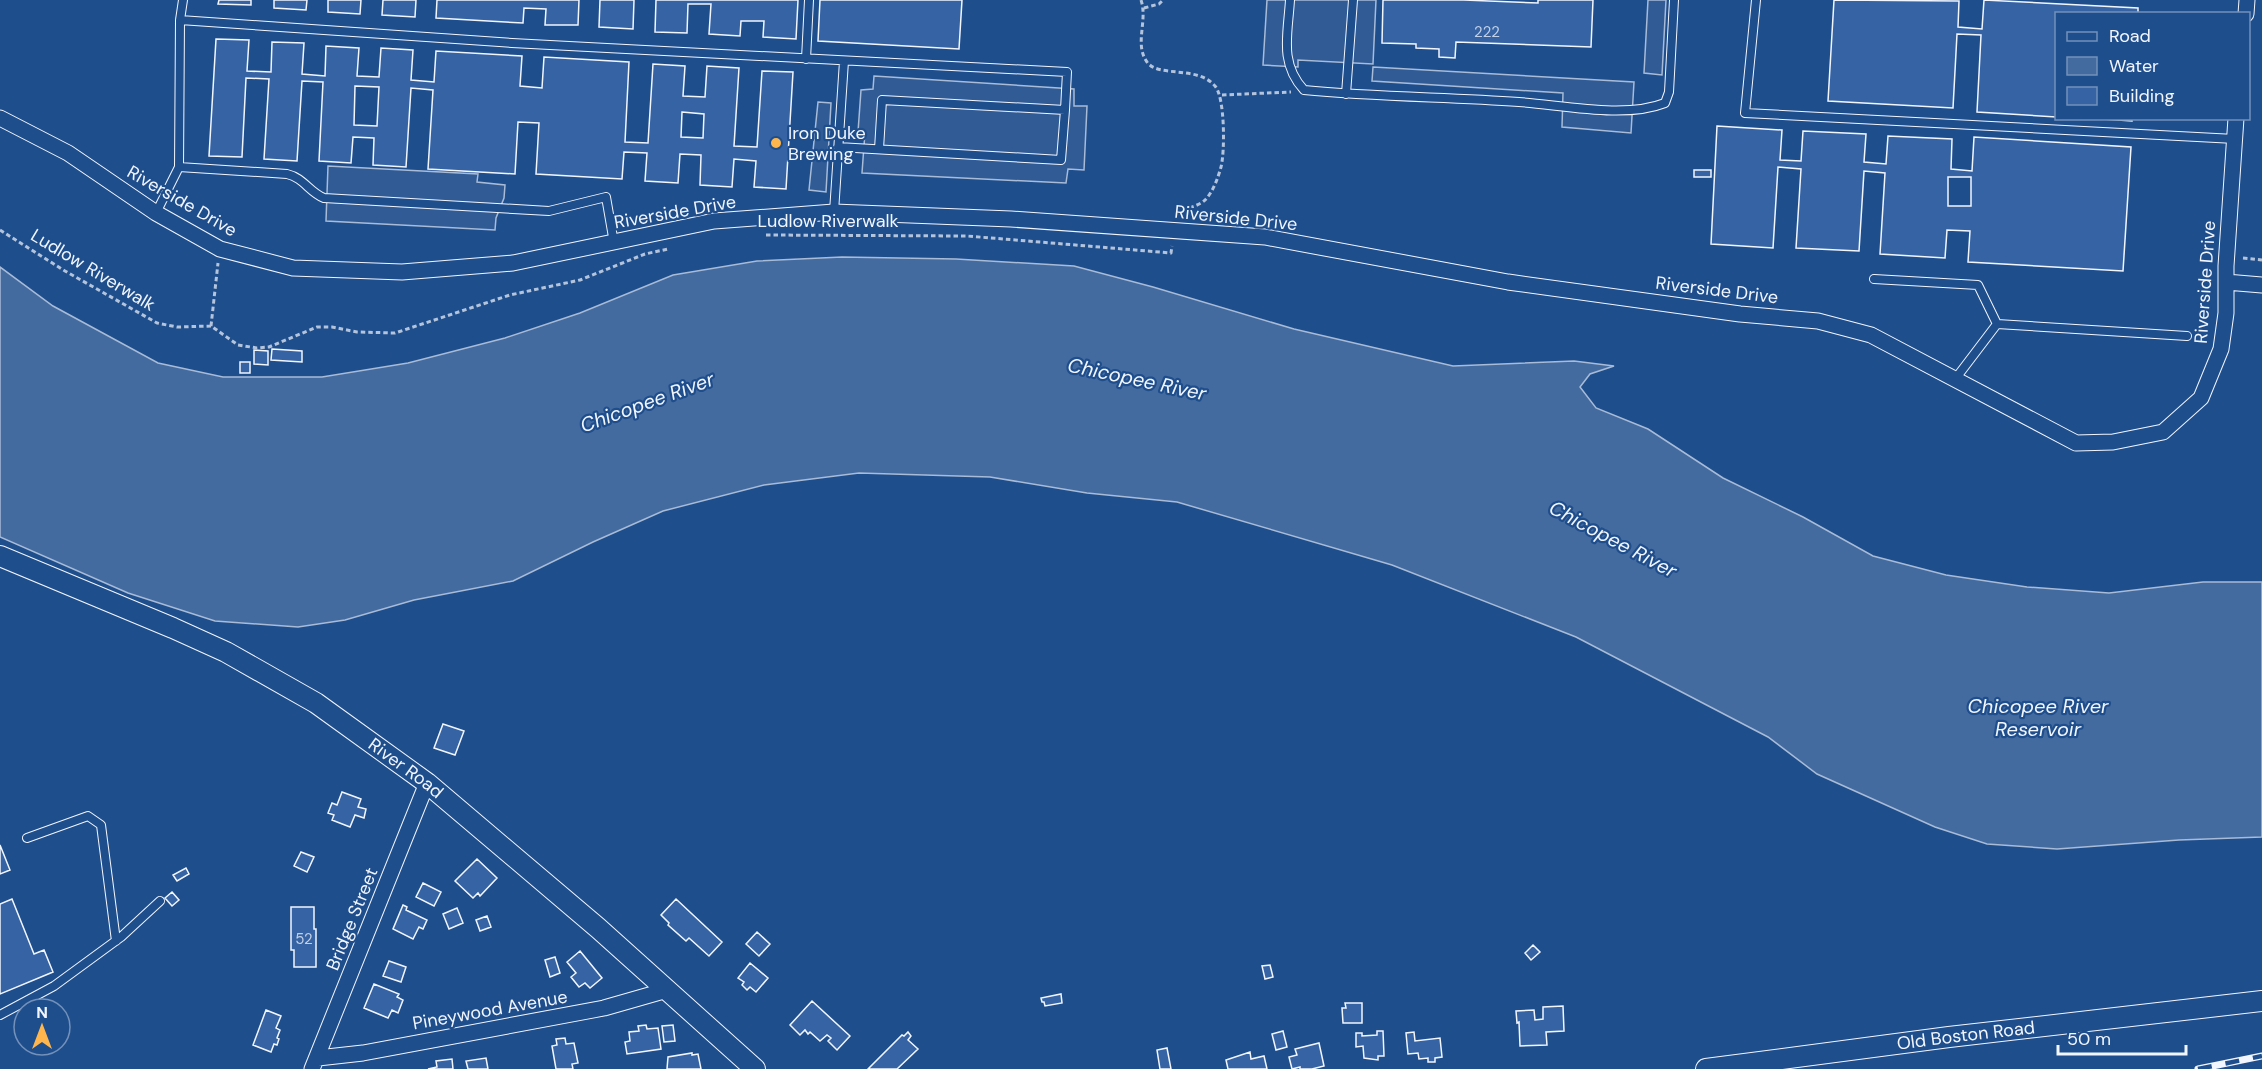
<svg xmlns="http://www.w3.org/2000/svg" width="2262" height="1069" font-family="'DM Sans',sans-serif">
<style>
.built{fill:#305b95;stroke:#a8bbd7;stroke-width:1.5}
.water{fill:#446ba0;stroke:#a8bbd7;stroke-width:1.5}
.building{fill:#3563a3;stroke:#f2f6ff;stroke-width:1.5;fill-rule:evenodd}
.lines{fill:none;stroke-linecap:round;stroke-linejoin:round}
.service-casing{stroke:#f2f6ff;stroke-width:10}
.minor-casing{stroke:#f2f6ff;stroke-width:17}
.tertiary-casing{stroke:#f2f6ff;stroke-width:22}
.path{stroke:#b3c4dc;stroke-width:3;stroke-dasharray:4.5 3;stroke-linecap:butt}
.service{stroke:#1f4e8c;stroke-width:8}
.minor{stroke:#1f4e8c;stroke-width:15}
.tertiary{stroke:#1f4e8c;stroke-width:20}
.rail-casing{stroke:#f2f6ff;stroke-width:7}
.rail{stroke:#1f4e8c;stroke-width:4.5;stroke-dasharray:14;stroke-linecap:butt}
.poi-dot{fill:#ffb74d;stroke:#1f4e8c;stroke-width:2}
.labels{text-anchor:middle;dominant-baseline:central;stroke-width:4.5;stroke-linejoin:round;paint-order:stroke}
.number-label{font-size:15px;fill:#c3d1e8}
.poi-label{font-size:18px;fill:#f2f6ff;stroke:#1f4e8c;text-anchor:start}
.street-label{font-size:18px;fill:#f2f6ff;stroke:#1f4e8c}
.water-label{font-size:20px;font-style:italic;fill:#f2f6ff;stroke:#1f4e8c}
</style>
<rect width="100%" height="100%" fill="#1f4e8c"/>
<path class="built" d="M1267 0H1376L1373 64 1298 60V67L1263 65Z
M1648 0H1666L1662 75 1644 73Z
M1373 67 1634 82 1631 133 1562 127 1563 93 1372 81Z
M874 76 1074 89V106H1087L1084 170 1068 169 1066 183 862 173 865 132H858L861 90 873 89Z
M818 102 831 103 826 192 809 190Z
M328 166 478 174 477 182 505 185 504 198 496 218 495 230 326 221Z"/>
<path class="water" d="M842 257 956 259 1074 266 1153 287 1294 329 1453 366 1574 361 1614 366 1590 374 1580 387 1596 408 1648 429 1723 478 1803 517 1873 556 1946 575 2027 587 2109 593 2203 582H2262V837L2179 840 2057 849 1987 844 1935 827 1817 774 1768 737 1576 637 1392 565 1177 502 1087 493 990 477 859 473 764 485 663 511 593 542 513 581 414 600 345 620 298 627 215 621 128 593 0 537V267L53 306 158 363 223 377H322L408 363 505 338 580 313 673 275 757 261Z"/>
<path class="building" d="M219 0H251V5L218 4Z
M274 0H307L306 10 274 8Z
M328 0H361L360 14 328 12Z
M383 0H416L415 17 382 15Z
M437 0H579L578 25H545L546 9 524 8 523 23 436 18Z
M600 0H634L633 29 599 27Z
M656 0H798L796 39 763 37 764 21H741L740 36 709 34 711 4H688L687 33 655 32Z
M820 0H962L959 49 818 41Z
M1383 0H1464L1538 3V0H1593L1591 47 1456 42 1455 58 1439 57V49L1416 48V44L1382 43Z
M1834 0 1959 1 1958 27 1982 29 1984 0 2138 8V14H2056V117L1977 112 1981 35 1957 34 1953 108 1828 101Z
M216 39 249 40 247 71 271 72 272 42 304 43 302 74 325 76 326 46 359 48 357 76 379 77 381 48 413 50 411 80 434 82 436 51 522 56 520 86 542 88 544 57 629 62 625 142 648 143 653 64 685 66 683 96 705 97 707 66 739 68 734 146 757 147 762 71 793 72 786 189 754 187 756 161 734 159 732 187 700 185 701 155 680 154 678 183 645 181 647 153 624 152 622 179 536 174 539 123 518 122 515 174 428 169 433 90 411 88 406 167 373 165 374 138 353 137 351 163 319 161 323 82 302 81 297 161 264 159 269 79 246 78 242 157 209 156ZM355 86 379 87 377 126 354 125ZM682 112 704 114 703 138 681 137Z
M2087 118H2132V121Z
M1717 126 1782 130 1780 160 1801 161 1803 131 1866 134 1864 162 1886 164 1888 136 1952 139 1951 169 1972 171 1974 137 2131 147 2123 271 1968 262 1970 231 1947 230 1945 258 1880 254 1885 173 1864 171 1859 251 1796 248 1801 169 1778 167 1773 248 1711 244ZM1948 177H1971V206H1948Z
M1694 170H1711V177H1694Z
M272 349 302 351V362L271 360Z
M254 350 268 351V365L254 364Z
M240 362H250V373H240Z
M443 724 464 731 455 755 434 748Z
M342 792 361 799 358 807 366 809 364 818 355 815 350 827 332 820 334 815 328 813 332 803 337 805Z
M0 845 10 870 0 874Z
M301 852 314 857 307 872 294 866Z
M477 859 497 878 480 896 478 893 473 898 455 881Z
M186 868 189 874 177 881 173 875Z
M423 883 441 892 434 906 416 897Z
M172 892 179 900 172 906 165 898Z
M12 899 34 954 44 950 53 972 0 994V904Z
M676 899 722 942 709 956 689 938 686 941 668 925 669 923 661 915Z
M403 905 407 907 406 910 427 920 423 929 419 927 413 939 393 929Z
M291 907H314V929H316V967H294V950H291Z
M457 908 463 923 449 929 443 914Z
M487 916 491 927 480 931 476 920Z
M757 932 770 944 759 956 746 944Z
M1533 945 1540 952 1531 960 1525 953Z
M580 951 602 978 590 988 585 983 579 987 571 977 576 973 567 962Z
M555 957 560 973 550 977 545 960Z
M389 961 406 967 401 982 383 976Z
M750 963 768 978 756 992 750 987 747 990 742 985 744 982 738 978Z
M1270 965 1273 977 1265 979 1262 966Z
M374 984 399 994 397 997 403 1000 398 1013 392 1010 388 1018 364 1008Z
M1061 994 1062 1003 1045 1006 1044 1002H1042L1041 998Z
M812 1001 850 1036 837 1050 828 1041 831 1038 827 1035 820 1041 810 1032 808 1034 805 1030 800 1035 790 1025Z
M1345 1003H1362V1023H1343L1342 1008H1346Z
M1563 1006 1564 1031 1546 1032 1547 1045 1520 1046 1519 1022 1517 1023 1516 1011 1534 1010 1535 1020 1543 1019V1007Z
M266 1010 281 1016 276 1028 280 1030 277 1038 279 1039 277 1045 274 1044 271 1052 253 1045Z
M646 1025 647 1029 658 1028 661 1049 627 1054 625 1042 630 1041 629 1032 639 1031 638 1026Z
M673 1025 675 1041 664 1042 662 1026Z
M1283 1031 1287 1047 1276 1050 1272 1034Z
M1377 1031H1383L1384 1056H1378V1060L1364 1058 1363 1046 1356 1047V1033H1362V1036L1377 1035Z
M908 1032 911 1036 908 1040 918 1049 897 1069H868L902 1035 904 1036Z
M1414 1032 1415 1041 1440 1038 1442 1057 1435 1058V1062H1428V1058L1419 1059 1418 1053 1408 1054 1406 1033Z
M565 1038 566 1044 574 1043 578 1063 572 1064 573 1069H556L552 1046 557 1045 556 1039Z
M1319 1043 1324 1066 1312 1069H1300V1067L1292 1069 1289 1057 1297 1055 1295 1049Z
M1167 1048 1171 1069H1160L1157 1050Z
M1250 1052 1251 1059 1264 1056 1267 1069H1228L1226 1060Z
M692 1053V1055L698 1054 701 1069H667L668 1057Z
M486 1058 488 1069H468L466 1061Z
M452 1059 453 1069H428L437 1067 436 1061Z"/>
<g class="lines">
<g class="service-casing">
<path id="service" d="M1290 0C1288 34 1279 63 1304 90 1376 97 1448 97 1519 102 1562 105 1625 119 1665 103L1669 92 1674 0
M1756 0 1745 113 2235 139
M180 20 183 0
M806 59 809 0
M1346 94 1353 0
M838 147 1061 160 1065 110 882 100 879 149
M179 167 287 174C304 178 309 192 324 198L549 211 606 197 614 243
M834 212 844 61
M156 213 179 167 180 20 512 43 1067 72 1065 110
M1874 279 1978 285 1997 324 2187 336
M1956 378 1997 324
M27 838 88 816 101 825 116 941
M0 1015 54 986 121 937 160 901"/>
</g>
<g class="minor-casing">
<path id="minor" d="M2246 14 2247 0
M0 118 68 153 156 213 220 249 293 268 402 272 513 263 714 221 834 212 1011 219 1265 237 1508 282 1740 314 1818 321 1871 335 2076 443 2113 442 2163 432 2201 398 2221 349 2226 313V266L2236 118
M2226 282 2262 285
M318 1058 363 1053 604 1008 667 990
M312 1069 427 783"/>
</g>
<g class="tertiary-casing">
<g id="tertiary">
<path id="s1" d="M0 556 173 628 226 652 316 703 427 783 598 928 755 1069"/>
<path id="s2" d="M1706 1069 1949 1037 2262 1001"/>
</g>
</g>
<path class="path" d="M1141 0C1148 21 1134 44 1147 62 1158 78 1197 65 1215 86 1225 97 1225 152 1221 167 1218 178 1213 192 1205 200 1199 206 1187 208 1180 211L1178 216
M1144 8 1159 4 1163 0
M1222 95 1291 92
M0 230 65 271 157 323 177 327 211 326 238 345 257 348 269 347 317 327H332L357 332 395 333 510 295 580 280 645 254 668 249
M766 235 967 236 1171 253 1172 246
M2243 258 2262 260
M211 326 218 263"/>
<use href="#service" class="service"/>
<use href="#minor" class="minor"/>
<use href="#tertiary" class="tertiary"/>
<g class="rail-casing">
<path id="rail" d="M2198 1069 2262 1056"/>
</g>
<use href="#rail" class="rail"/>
</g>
<circle class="poi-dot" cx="776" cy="143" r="6"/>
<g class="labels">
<g class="number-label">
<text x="1487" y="32">222</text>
<text x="304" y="939">52</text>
</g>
<g class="poi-label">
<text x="788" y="133">Iron Duke<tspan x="788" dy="21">Brewing</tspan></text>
</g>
<g class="street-label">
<text transform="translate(182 201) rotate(30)">Riverside Drive</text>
<text transform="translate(675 212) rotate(-10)">Riverside Drive</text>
<text transform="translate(1236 218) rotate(6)">Riverside Drive</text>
<text x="828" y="221">Ludlow Riverwalk</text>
<text transform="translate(93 270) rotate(31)">Ludlow Riverwalk</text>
<text transform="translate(2205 282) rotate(-86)">Riverside Drive</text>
<text transform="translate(1717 290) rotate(7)">Riverside Drive</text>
<text stroke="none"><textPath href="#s1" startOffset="460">River Road</textPath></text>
<text transform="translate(352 919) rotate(-68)">Bridge Street</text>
<text transform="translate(490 1010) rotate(-10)">Pineywood Avenue</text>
<text stroke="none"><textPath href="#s2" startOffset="262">Old Boston Road</textPath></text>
</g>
<g class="water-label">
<text transform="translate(1137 379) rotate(12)">Chicopee River</text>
<text transform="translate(647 402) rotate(-20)">Chicopee River</text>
<text transform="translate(1613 539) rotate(28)">Chicopee River</text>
<text x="2038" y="706">Chicopee River<tspan x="2038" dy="23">Reservoir</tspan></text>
</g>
</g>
<rect x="2055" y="12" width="195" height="108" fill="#1f4e8c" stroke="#7391ba" stroke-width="1.5"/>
<rect x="2067" y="32" width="30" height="9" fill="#1f4e8c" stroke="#7391ba" stroke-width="1.5"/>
<text x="2109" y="42" font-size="18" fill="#f2f6ff">Road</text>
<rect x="2067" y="57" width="30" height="18" fill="#446ba0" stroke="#7391ba" stroke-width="1.5"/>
<text x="2109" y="72" font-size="18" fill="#f2f6ff">Water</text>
<rect x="2067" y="87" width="30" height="18" fill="#3563a3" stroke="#7391ba" stroke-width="1.5"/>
<text x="2109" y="102" font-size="18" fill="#f2f6ff">Building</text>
<g transform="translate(42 1027)"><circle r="28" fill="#1f4e8c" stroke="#7391ba" stroke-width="1.5"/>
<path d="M0-4.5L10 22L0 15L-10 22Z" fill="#ffb74d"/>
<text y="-9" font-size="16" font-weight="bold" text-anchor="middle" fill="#f2f6ff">N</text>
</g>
<path d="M2058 1045v9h128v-9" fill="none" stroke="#f2f6ff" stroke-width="3"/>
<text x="2067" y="1045" font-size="18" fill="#f2f6ff" stroke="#1f4e8c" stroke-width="4.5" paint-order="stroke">50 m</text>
</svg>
